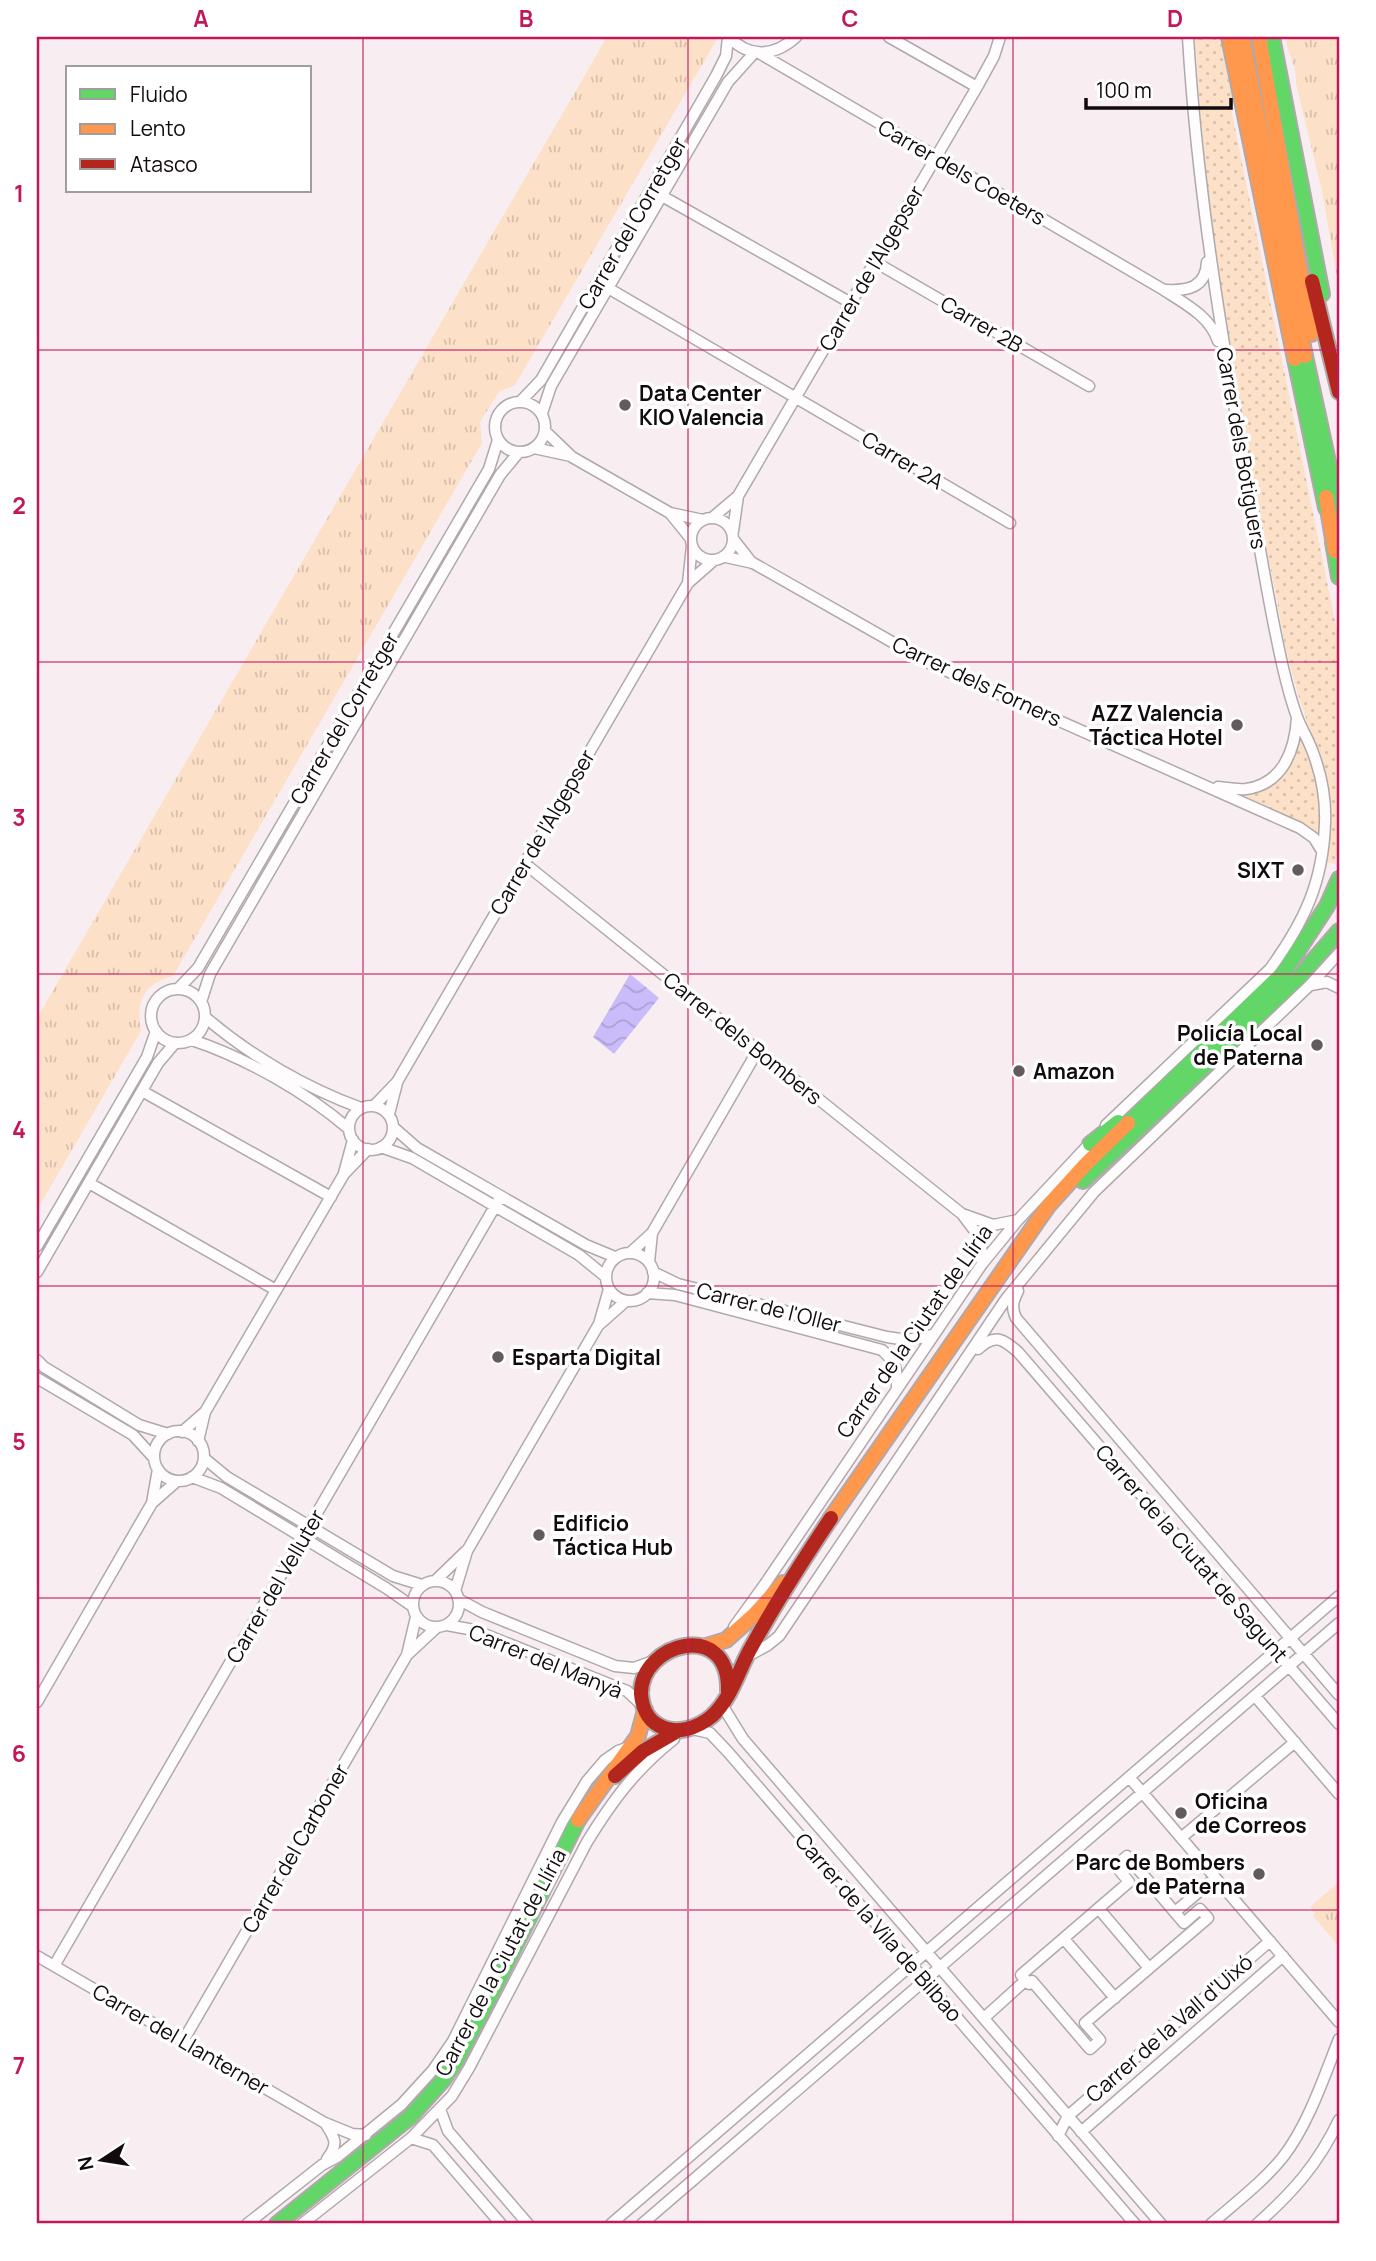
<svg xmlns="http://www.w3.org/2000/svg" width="1376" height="2261" font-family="Manrope,sans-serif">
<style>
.grass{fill:url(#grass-dots)}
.park{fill:url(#park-tufts)}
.water{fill:url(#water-waves)}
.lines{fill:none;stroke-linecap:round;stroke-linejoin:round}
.street-casing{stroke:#b0a9ab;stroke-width:13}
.fast-casing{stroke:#b0a9ab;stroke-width:18}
.slow-casing{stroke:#b0a9ab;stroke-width:18}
.jam-casing{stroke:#b0a9ab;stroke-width:18}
.street{stroke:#fefcfd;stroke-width:10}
.fast{stroke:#63d668;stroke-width:14}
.slow{stroke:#ff974d;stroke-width:14}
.jam{stroke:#b3261e;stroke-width:14}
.grid{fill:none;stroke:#c2185b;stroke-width:2;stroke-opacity:0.55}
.poi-dot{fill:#625a5c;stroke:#fff;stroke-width:2.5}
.labels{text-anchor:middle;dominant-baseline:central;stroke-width:7;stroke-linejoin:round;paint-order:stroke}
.street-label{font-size:21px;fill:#110b0c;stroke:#fff}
.poi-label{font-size:21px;font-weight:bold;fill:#110b0c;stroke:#fff;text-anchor:start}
.neatline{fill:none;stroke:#c2185b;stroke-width:2.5}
.grid-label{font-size:23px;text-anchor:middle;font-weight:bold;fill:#c2185b}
</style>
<defs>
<pattern id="grass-dots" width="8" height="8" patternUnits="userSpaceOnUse" patternTransform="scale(1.75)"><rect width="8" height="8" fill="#fce0c8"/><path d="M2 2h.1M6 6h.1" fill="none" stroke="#d7bfab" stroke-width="1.8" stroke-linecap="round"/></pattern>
<pattern id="park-tufts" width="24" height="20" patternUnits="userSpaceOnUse" patternTransform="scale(1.75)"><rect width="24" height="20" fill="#fce0c8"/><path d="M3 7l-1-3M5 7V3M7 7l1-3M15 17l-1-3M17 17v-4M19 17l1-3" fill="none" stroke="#d7bfab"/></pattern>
<pattern id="water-waves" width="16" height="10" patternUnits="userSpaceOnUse" patternTransform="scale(1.75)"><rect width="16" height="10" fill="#cabcfa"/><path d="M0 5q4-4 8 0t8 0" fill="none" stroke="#aca0d5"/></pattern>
</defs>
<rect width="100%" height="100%" fill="#f8eef1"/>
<path class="grass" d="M1195 37H1223L1234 90 1232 113 1339 641V847L1335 864 1326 862 1328 841 1320 761 1297 691 1286 650C1260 509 1231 369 1212 227 1204 164 1199 100 1195 37Z
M1301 739C1316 764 1322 805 1318 833L1308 826 1240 795 1280 777 1290 766Z"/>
<path class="park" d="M607 37H715L716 41 515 385 499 392 480 422 482 443 173 976C143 984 136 1001 141 1031L37 1210V1018Z
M1286 37H1339V288L1322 191 1296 84C1297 63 1287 55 1286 37Z
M1339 1882V1946L1313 1916 1315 1913 1310 1907Z"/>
<path class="water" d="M630 974 659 998 614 1054 593 1037Z"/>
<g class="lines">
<g class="street-casing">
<path id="street" d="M729 37C750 59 775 56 796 37
M889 37 977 87
M759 53 1164 290C1185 304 1210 316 1218 341
M662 196 851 303
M875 262 1089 386
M608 288 1010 523
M1166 290C1187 291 1206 288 1207 262
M521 401 541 380 716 76 726 56 728 37
M495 427a25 25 0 1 1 50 0a25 25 0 1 1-50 0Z
M542 413 551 386 728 82 755 52
M545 431 572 457 670 513 703 520
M534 448 571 456
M670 513 691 539
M691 539a21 21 0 1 1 42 0a21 21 0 1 1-42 0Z
M712 518 738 496 977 87 994 56 1000 37
M733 531 738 496
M734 540 752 563
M726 557 753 563 929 663 1300 828 1314 838 1322 851
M688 583 692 546
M1218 787C1227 788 1237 790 1246 789 1283 784 1295 750 1297 718
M524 863 962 1214 981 1239 982 1264
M1311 985 1327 982 1339 988
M178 989 198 968 489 469 498 440
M151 1016a27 27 0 1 1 54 0a27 27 0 1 1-54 0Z
M201 1002 210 974 500 475 519 452
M205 1017C249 1055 306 1088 361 1108
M192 1040C246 1058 306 1092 349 1129
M142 1091 331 1197
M374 1106 397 1082 688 583 713 561
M349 1128a22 22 0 1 1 44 0a22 22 0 1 1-44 0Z
M389 1114 397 1083
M1106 1125 1270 969C1304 922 1323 883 1325 823 1326 799 1321 773 1312 750 1308 739 1301 728 1297 717 1288 692 1282 665 1277 640 1266 588 1258 535 1248 483 1221 335 1197 187 1188 37
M393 1127 417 1148 586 1245 615 1257
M381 1147 412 1158 579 1255 606 1277
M344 1173 353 1140
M89 1183 276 1290
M962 1214 993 1225 1018 1220
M37 1246 147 1057 156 1031
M630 1253 652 1233 758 1050
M606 1277a24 24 0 1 1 48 0a24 24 0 1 1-48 0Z
M649 1262 652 1233
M37 1272 158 1063 175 1043
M653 1272 678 1284 887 1337 907 1340 933 1335
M1018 1291C1013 1301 1011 1307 1016 1318L1339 1695
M647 1293 675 1295 882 1350C897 1364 897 1369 897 1389
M600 1324 626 1301
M978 1349C995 1333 1003 1339 1018 1352L1339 1724
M37 1360 44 1367 139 1425 168 1434
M37 1378 133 1435 154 1458
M154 1456a25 25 0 1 1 50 0a25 25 0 1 1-50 0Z
M182 1432 205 1412
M198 1441 205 1412 344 1174 368 1149
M204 1458 227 1477 393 1576 422 1585
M192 1477 221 1488 386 1588 412 1606
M152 1503 158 1469
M436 1580 466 1551
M413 1604a23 23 0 1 1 46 0a23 23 0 1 1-46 0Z
M455 1591 467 1551 599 1324 609 1289
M458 1599 482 1612 615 1666 634 1668 653 1661
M447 1625 474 1630 609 1684 627 1691 642 1705
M734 1627 765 1584 982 1264 1018 1220 1094 1139
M407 1655 416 1617
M746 1657 768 1645 779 1636 1006 1299 1094 1192 1310 985 1339 953
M1255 1696 1339 1794
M37 1702 152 1503 177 1481
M722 1705 743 1739 1161 2224
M692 1729 710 1733 728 1752 1135 2224
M1129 1777 1339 2022
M1181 1838 1295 1742
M1127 1856 1184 1923 1200 1909 1208 1918 1085 2023 1100 2040 1090 2049 1032 1981 1029 1984 1021 1975 1129 1882 1116 1866Z
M1099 1909 1149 1968
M1175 1912 1215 1878
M1064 1939 1115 1998
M37 1956 325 2123 352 2134 366 2135
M54 1966 501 1196
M984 2018 1026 1980
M183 2041 407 1655 436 1628
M440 2109 448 2131 528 2224
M325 2123C335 2138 339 2144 327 2159
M1081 2132 1283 1956
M1058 2136 1068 2116 1270 1941
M411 2138 433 2145 501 2224
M247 2224 322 2165 337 2157 402 2104 433 2070 453 2041 562 1822 587 1781 605 1760 618 1751 629 1747
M302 2224 411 2138 452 2096 469 2068 587 1842C613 1800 635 1770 674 1739
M611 2224 1339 1596
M642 2224 1339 1623
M1211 2224C1235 2203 1263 2182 1283 2157 1308 2125 1324 2077 1339 2039
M1257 2224C1293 2192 1318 2164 1339 2120"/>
</g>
<g class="fast-casing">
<path id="fast" d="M1272 37 1322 294
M1305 356 1339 512
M1295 359 1326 508
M1333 542 1339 577
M1128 1123 1284 972 1327 906 1339 879
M1090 1144 1118 1122
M1083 1181 1300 976 1339 931
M277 2224 410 2117 443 2080 457 2059 491 1994 578 1820"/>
</g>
<g class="slow-casing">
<path id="slow" d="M1229 37 1295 359
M1242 37 1305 356
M1259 37 1311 334
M1326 497 1335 551
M831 1518 1048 1206 1085 1165 1128 1123
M706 1646 726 1640 755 1614 783 1583
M578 1820 638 1736 645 1710"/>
</g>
<g class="jam-casing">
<path id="jam" d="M1312 281 1339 392
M728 1691C730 1618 640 1643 641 1694 642 1706 647 1719 658 1725 675 1736 698 1728 712 1716 732 1698 739 1668 752 1646 776 1602 803 1560 831 1518
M615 1776 643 1751 676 1732"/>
</g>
<use href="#street" class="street"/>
<use href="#fast" class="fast"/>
<use href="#slow" class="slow"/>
<use href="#jam" class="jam"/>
</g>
<path class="grid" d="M363 37V2224M688 37V2224M1013 37V2224M37 350H1339M37 662H1339M37 974H1339M37 1286H1339M37 1598H1339M37 1910H1339"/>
<g class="poi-dot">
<circle cx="625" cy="405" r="7"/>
<circle cx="1237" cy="725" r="7"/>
<circle cx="1298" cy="870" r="7"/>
<circle cx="1317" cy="1045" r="7"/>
<circle cx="1019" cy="1071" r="7"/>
<circle cx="498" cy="1357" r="7"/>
<circle cx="539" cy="1535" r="7"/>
<circle cx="1181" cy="1813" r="7"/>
<circle cx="1259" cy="1874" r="7"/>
</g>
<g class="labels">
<g class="street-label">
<text transform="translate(962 172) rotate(30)">Carrer dels Coeters</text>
<text transform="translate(632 223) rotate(-60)">Carrer del Corretger</text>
<text transform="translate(871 268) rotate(-60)">Carrer de l'Algepser</text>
<text transform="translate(982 324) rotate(30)">Carrer 2B</text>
<text transform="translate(1242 448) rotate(80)">Carrer dels Botiguers</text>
<text transform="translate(903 460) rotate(31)">Carrer 2A</text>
<text transform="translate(977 681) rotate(25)">Carrer dels Forners</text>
<text transform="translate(344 718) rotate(-60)">Carrer del Corretger</text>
<text transform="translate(542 832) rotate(-60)">Carrer de l'Algepser</text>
<text transform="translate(743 1038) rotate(39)">Carrer dels Bombers</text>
<text transform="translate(769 1307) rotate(14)">Carrer de l'Oller</text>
<text transform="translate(914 1331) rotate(-55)">Carrer de la Ciutat de Llíria</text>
<text transform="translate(1192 1553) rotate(49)">Carrer de la Ciutat de Sagunt</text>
<text transform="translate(275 1586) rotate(-60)">Carrer del Velluter</text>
<text transform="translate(546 1661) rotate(22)">Carrer del Manyà</text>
<text transform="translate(295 1848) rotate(-60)">Carrer del Carboner</text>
<text transform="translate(879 1927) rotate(49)">Carrer de la Vila de Bilbao</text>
<text transform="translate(500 1962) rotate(-62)">Carrer de la Ciutat de Llíria</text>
<text transform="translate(1169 2028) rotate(-41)">Carrer de la Vall d'Uixó</text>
<text transform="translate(181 2039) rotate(30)">Carrer del Llanterner</text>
</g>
<g class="poi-label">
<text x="639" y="393">Data Center<tspan x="639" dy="24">KIO Valencia</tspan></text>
<text x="1223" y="713" text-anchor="end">AZZ Valencia<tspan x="1223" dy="24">Táctica Hotel</tspan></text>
<text x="1284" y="870" text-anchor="end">SIXT</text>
<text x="1303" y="1033" text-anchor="end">Policía Local<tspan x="1303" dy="24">de Paterna</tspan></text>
<text x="1033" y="1071">Amazon</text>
<text x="512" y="1357">Esparta Digital</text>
<text x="553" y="1523">Edificio<tspan x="553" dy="24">Táctica Hub</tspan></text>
<text x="1195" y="1801">Oficina<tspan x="1195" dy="24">de Correos</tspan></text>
<text x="1245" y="1862" text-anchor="end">Parc de Bombers<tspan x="1245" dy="24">de Paterna</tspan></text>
</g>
</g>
<rect width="1376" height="2261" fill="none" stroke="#ffffff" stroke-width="77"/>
<rect x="66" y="66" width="245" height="126" fill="#ffffff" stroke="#a09d9e" stroke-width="2"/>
<rect x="80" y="89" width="35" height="10" fill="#63d668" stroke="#a09d9e" stroke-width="2"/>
<text x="130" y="102" font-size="21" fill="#110b0c">Fluido</text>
<rect x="80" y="124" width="35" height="10" fill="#ff974d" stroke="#a09d9e" stroke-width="2"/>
<text x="130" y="136" font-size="21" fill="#110b0c">Lento</text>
<rect x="80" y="159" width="35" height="10" fill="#b3261e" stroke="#a09d9e" stroke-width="2"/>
<text x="130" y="172" font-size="21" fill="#110b0c">Atasco</text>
<g transform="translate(102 2160) rotate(258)" stroke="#ffffff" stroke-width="5" paint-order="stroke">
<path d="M0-5L12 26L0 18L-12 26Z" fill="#110b0c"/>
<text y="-10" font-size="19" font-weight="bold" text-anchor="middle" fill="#110b0c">N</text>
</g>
<path d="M1086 98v10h145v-10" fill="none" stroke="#110b0c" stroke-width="3.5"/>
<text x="1096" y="98" font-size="21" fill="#110b0c" stroke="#ffffff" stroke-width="5" paint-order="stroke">100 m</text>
<rect x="38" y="38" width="1300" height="2184" class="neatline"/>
<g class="grid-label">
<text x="201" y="27">A</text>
<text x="526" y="27">B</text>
<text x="850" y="27">C</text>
<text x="1175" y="27">D</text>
<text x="19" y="202">1</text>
<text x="19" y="514">2</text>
<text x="19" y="826">3</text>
<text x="19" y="1138">4</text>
<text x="19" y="1450">5</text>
<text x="19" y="1762">6</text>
<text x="19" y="2074">7</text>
</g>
</svg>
